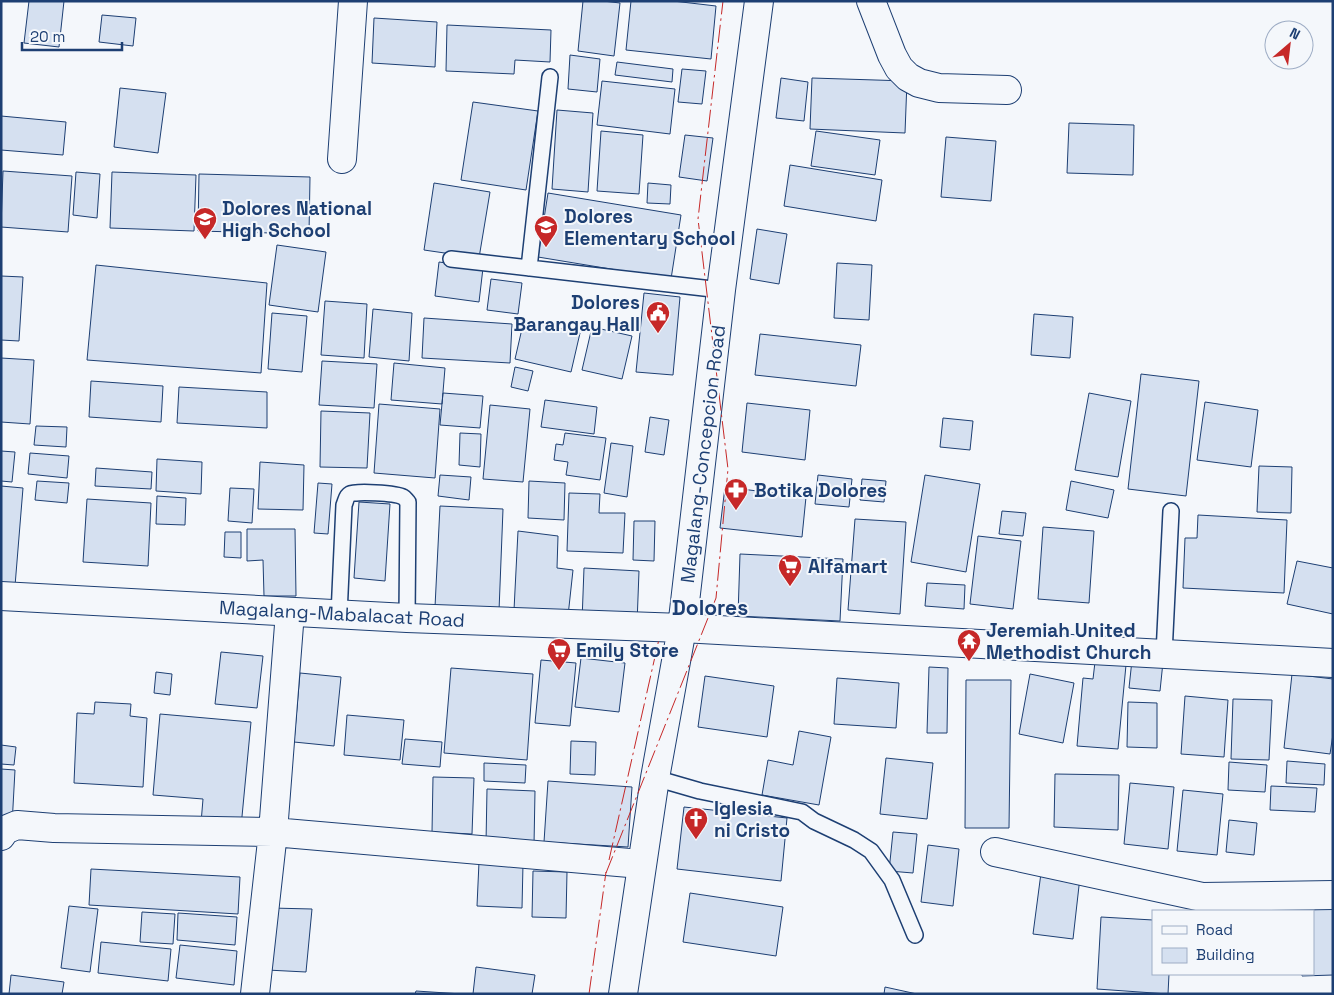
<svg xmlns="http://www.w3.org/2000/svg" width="1334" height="995" font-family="'Space Grotesk',sans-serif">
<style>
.building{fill:#d5e0f0;stroke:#1d3f73}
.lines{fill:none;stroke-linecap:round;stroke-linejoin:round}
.service-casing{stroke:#1d3f73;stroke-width:18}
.minor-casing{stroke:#1d3f73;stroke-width:30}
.tertiary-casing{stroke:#1d3f73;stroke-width:30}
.primary-casing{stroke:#1d3f73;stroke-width:30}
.service{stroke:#f4f7fb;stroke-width:15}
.minor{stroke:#f4f7fb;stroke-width:28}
.tertiary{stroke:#f4f7fb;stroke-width:28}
.primary{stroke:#f4f7fb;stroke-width:28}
.power{stroke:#c62828;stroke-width:1;stroke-dasharray:18 4 2.5 4;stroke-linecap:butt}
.labels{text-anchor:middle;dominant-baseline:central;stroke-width:4;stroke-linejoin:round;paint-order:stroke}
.poi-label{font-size:19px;font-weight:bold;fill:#1d3f73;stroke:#f4f7fb;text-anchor:start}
.street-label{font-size:19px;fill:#1d3f73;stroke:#f4f7fb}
.quarter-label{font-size:21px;font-weight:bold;fill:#1d3f73;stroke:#f4f7fb}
</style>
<rect width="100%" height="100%" fill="#f4f7fb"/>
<path class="building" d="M29 1H64L59 47 24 43Z
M583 1H603L620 3 614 56 578 51Z
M631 1H673L716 6 711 59 626 50Z
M102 15 136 18 133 46 99 42Z
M374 18 437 22 435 67 372 63Z
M447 25 551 30 550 62 515 60 514 74 446 71Z
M570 55 600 59 597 92 568 89Z
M617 62 673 69 672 82 615 75Z
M682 69 706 71 702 104 678 102Z
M781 78 808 82 804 121 776 118Z
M812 78 907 81 905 133 810 129Z
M602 81 675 89 670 134 597 125Z
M120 88 166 93 158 153 114 147Z
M473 102 538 111 526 190 461 180Z
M557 110 593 113 588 192 552 189Z
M1 116 66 122 63 155 1 150Z
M1069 123 1134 125 1133 175 1067 173Z
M601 131 643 135 639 194 597 191Z
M816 131 880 140 875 175 811 166Z
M685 135 713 138 707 181 679 177Z
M946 137 996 141 991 201 941 197Z
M790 165 882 180 876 221 784 206Z
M3 171 72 176 68 232 1 227Z
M76 172 100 174 97 218 73 215Z
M112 172 196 175 194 231 110 228Z
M199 174 310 177 309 234 198 231Z
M434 183 490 192 479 258 424 250Z
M648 183 671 185 670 204 647 203Z
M548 193 681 215 671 279 538 257Z
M757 229 787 234 779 284 750 279Z
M277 245 326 252 318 312 269 305Z
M439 262 483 268 479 302 435 296Z
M837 263 872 265 869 320 834 318Z
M96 265 267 283 261 373 87 360Z
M1 276 23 277 19 341 1 340Z
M491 279 522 283 518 314 487 310Z
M644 293 680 297 673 375 636 372Z
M325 301 367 304 364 358 321 355Z
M373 309 412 313 409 361 369 357Z
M272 313 307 316 302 372 268 369Z
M1034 314 1073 317 1070 358 1031 355Z
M424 318 512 324 510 363 422 358Z
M524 320 580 333 571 372 515 359Z
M592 327 632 336 622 379 582 370Z
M760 334 861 345 856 386 755 375Z
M1 358 34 360 30 424 1 422Z
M322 361 377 364 374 408 319 405Z
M394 363 445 368 442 404 391 400Z
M515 367 533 371 528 391 511 387Z
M1141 374 1199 381 1186 496 1128 489Z
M91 381 163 386 161 422 89 417Z
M179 387 267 392V428L177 423Z
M443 393 483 396 480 428 440 425Z
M1089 393 1131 401 1118 477 1075 470Z
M545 400 597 407 594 434 541 427Z
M1205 402 1258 410 1251 467 1197 460Z
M747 403 810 410 805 460 742 452Z
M379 404 440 409 435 478 374 473Z
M490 405 530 409 523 482 483 479Z
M321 411 370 413 367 468 320 467Z
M650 417 669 420 664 455 645 452Z
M943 418 973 421 970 450 940 447Z
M36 426 67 427 66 447 34 445Z
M460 433 481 434 480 467 459 465Z
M565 433 606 438 600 480 566 475 568 462 554 460 556 444 563 445Z
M611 443 633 446 627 497 604 493Z
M1 451 15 452 12 482 1 481Z
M30 453 69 456 67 478 28 474Z
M157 459 202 462 201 494 156 491Z
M260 462 304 465 303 510 258 509Z
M1259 466 1292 467 1291 513 1257 512Z
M96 468 152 472 151 489 95 486Z
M440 475 471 477 469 500 438 496Z
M818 475 852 479 849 507 815 504Z
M925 475 980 484 966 572 911 562Z
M862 479 886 481 884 502 860 500Z
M37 481 69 483 67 503 35 500Z
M529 481 565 483 564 520 528 518Z
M1071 481 1114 490 1108 518 1066 510Z
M318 483 332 484 328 534 314 533Z
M1 486 23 488 15 586 1 584Z
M725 487 806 497 802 537 720 528Z
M230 488 254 489 252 523 228 521Z
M569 493 600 494 599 513H625L623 553 567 551Z
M157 496 186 498 185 525 156 524Z
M87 499 151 503 148 566 83 562Z
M359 502 390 504 385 581 354 578Z
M440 506 503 509 499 611 435 607Z
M1002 511 1026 513 1023 536 999 534Z
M1198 515 1287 520 1284 593 1183 588 1185 538H1197Z
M855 519 906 522 900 614 848 610Z
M634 521H655L654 561 633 560Z
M1043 527 1094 531 1089 603 1038 599Z
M247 529H295L296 596H264L263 560 247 561Z
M518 531 558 536 557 568 573 570 568 616 514 610Z
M225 532H241V558L224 557Z
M978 536 1021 541 1013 609 970 604Z
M740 554 843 559 840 621 738 616Z
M1297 561 1333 568V614L1287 604Z
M584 568 639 571 637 624 582 621Z
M927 583 965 585 964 609 925 606Z
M221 652 263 656 257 708 215 704Z
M581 658 625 663 619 712 575 707Z
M541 660 576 663 570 726 535 723Z
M1132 660 1163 662 1160 691 1129 688Z
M1095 662 1126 665 1118 749 1077 746 1083 678 1093 679Z
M929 667 948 668 947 733H927Z
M451 668 533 674 527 760 444 753Z
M156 672 172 674 170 695 154 693Z
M300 673 341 677 334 746 294 742Z
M1030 674 1074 683 1063 743 1019 734Z
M1292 674 1333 679V734L1330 754 1284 748Z
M705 676 774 686 767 737 698 727Z
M837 678 899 683 896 728 834 724Z
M966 680H1011L1009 828H965Z
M1185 696 1228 700 1224 757 1181 754Z
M1233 699 1272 700 1269 760 1231 759Z
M95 702 131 704 130 716 147 718 143 787 74 783 77 713 94 714Z
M1128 702 1157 703V748L1127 747Z
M160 714 251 722 241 827 201 823 203 799 153 795Z
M347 715 404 720 400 760 344 755Z
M799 731 831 737 819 805 762 795 768 760 793 765Z
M405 739 442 742 440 767 402 764Z
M571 741 596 742 595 775 570 774Z
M1 745 16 747 14 765 1 764Z
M886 758 933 763 927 819 880 814Z
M1287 761 1325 764 1324 785 1286 783Z
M1229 762 1267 765 1265 792 1228 790Z
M484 763 526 765 525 783 484 781Z
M1 769 15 770 12 825 1 824Z
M1055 774 1119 775 1118 830 1054 827Z
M433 777 474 778 472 834 432 832Z
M548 781 632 787 628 847 544 842Z
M1130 783 1174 787 1168 849 1124 844Z
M1271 786 1317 788 1315 812 1270 810Z
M487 789 535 791 534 845 486 843Z
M1183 790 1223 794 1217 855 1177 851Z
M684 807 787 818 781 881 677 869Z
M1229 820 1257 823 1254 855 1226 852Z
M893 832 917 834 913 873 889 871Z
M928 845 959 849 953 906 921 902Z
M479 862 523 864 522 908 477 906Z
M91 869 240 877 238 914 89 905Z
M533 871 567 872 566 918 532 917Z
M1041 873 1080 877 1073 939 1033 934Z
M690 893 783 907 776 956 683 942Z
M69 906 98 909 90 972 61 968Z
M271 908 312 909 306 972 267 970Z
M1333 909V975L1302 976V974H1313V911H1300V910Z
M142 912 175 914 173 944 140 942Z
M178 913 237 917 235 945 177 940Z
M1101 917 1153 920V974H1169L1168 994 1097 989Z
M101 942 171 949 168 981 98 973Z
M180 945 237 951 234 985 176 978Z
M476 967 535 975 532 994H473Z
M11 975 64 982 62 994H9Z
M885 987 917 994H884Z
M416 991 462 994H415Z"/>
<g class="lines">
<g class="service-casing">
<path id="service" d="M451 259 721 290
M529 268 550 77
M339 615 344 505C346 501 346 496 350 494 355 491 396 493 403 497 405 498 406 500 408 502L407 618
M1164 654 1171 511
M655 778 700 791 802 812 814 821 854 840 871 851 892 880 915 935"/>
</g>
<g class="minor-casing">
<path id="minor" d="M871 1 892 55 899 68 908 77 919 83 939 88 1007 90
M342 159 353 1
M1 836 5 830 17 825 54 828 273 832 641 864
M995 852 1202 897 1333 895
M255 994 273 832 290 612"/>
</g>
<g class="tertiary-casing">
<path id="tertiary" d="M682 628 1333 663"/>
</g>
<g class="primary-casing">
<path id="primary" d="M1 596 407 618 682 628
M623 994 655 778 682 628 721 290 759 1"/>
</g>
<use href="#service" class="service"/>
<use href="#minor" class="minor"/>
<use href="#tertiary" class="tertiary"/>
<use href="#primary" class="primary"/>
<path class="power" d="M609 860 659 639
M606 873 716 598 728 469 698 219 723 1
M589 994 606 872"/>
</g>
<defs>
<g id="school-pin" transform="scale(1.25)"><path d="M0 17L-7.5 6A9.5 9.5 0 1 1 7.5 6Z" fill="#c62828" stroke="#f4f7fb"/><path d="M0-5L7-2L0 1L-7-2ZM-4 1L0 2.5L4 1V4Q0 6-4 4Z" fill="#fff"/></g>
<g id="civic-pin" transform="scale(1.25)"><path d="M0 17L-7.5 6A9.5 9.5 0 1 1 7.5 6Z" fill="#c62828" stroke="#f4f7fb"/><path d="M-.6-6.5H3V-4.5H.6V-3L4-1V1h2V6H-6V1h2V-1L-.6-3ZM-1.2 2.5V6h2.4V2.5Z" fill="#fff"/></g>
<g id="pharmacy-pin" transform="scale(1.25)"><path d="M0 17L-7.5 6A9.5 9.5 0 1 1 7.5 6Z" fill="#c62828" stroke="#f4f7fb"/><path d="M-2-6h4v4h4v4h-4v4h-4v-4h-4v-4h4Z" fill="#fff"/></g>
<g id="supermarket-pin" transform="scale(1.25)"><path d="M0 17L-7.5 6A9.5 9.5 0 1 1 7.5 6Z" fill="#c62828" stroke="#f4f7fb"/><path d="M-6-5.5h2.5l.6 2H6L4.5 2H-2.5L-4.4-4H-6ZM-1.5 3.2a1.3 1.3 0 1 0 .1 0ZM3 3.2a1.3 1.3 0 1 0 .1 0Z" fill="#fff"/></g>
<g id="temple-pin" transform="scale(1.25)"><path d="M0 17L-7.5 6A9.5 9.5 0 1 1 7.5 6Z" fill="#c62828" stroke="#f4f7fb"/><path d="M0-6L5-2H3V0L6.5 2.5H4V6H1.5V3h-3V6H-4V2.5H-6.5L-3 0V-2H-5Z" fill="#fff"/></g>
<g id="church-pin" transform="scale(1.25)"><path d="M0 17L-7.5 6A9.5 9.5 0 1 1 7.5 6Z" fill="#c62828" stroke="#f4f7fb"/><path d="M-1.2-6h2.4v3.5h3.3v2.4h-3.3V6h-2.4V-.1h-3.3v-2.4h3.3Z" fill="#fff"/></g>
</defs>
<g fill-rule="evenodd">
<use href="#school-pin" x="205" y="219"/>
<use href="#school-pin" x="546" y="227"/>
<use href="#civic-pin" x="658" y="313"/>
<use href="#pharmacy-pin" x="736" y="490"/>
<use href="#supermarket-pin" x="790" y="566"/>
<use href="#temple-pin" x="969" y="641"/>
<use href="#supermarket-pin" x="559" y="650"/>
<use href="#church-pin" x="696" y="819"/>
</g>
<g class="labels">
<g class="poi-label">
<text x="222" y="208">Dolores National<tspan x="222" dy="22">High School</tspan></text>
<text x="564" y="216">Dolores<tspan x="564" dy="22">Elementary School</tspan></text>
<text x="640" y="302" text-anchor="end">Dolores<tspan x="640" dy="22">Barangay Hall</tspan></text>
<text x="754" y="490">Botika Dolores</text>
<text x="808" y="566">Alfamart</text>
<text x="986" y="630">Jeremiah United<tspan x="986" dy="22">Methodist Church</tspan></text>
<text x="576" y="650">Emily Store</text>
<text x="714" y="808">Iglesia<tspan x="714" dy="22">ni Cristo</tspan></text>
</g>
<g class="street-label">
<text transform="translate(703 454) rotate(-83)">Magalang-Concepcion Road</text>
<text transform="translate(342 614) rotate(3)">Magalang-Mabalacat Road</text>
</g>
<g class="quarter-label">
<text x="710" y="607">Dolores</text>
</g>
</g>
<rect width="1334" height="995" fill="none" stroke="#1d3f73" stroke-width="5"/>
<rect x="1152" y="910" width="162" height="65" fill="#f4f7fb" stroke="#9eadc5"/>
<rect x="1162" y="926" width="25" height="8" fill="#f4f7fb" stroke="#9eadc5"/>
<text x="1196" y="935" font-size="15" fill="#1d3f73">Road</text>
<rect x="1162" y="948" width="25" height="15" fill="#d5e0f0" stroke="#9eadc5"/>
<text x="1196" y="960" font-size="15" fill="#1d3f73">Building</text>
<g transform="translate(1289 45) rotate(28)"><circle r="24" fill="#f4f7fb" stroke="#9eadc5"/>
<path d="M0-4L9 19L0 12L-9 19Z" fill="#c62828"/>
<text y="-8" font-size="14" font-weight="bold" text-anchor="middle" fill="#1d3f73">N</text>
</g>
<path d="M22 42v8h100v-8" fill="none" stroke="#1d3f73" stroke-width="2.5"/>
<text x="30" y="42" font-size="15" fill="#1d3f73" stroke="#f4f7fb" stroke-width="4" paint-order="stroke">20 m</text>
</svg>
